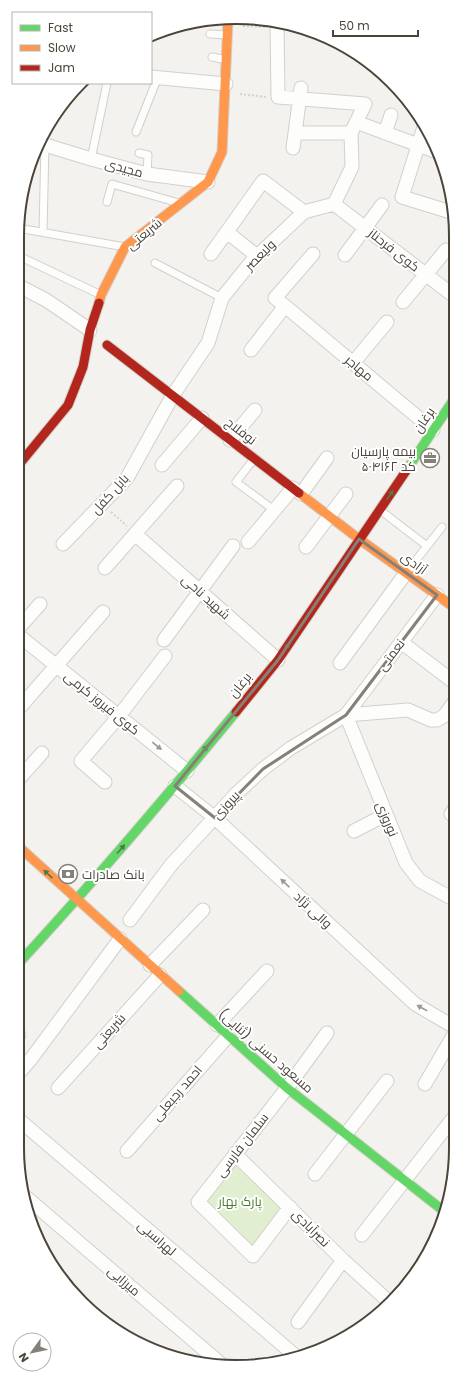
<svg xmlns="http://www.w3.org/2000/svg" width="473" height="1384" font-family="Poppins,Cairo,sans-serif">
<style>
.green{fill:#e1eecf}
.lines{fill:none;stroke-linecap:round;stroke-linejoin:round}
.lane-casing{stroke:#d2d0cb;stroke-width:9}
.street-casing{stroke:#d2d0cb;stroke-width:15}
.fast-casing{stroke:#d3cfc5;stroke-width:11}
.slow-casing{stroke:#d3cfc5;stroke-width:11}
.jam-casing{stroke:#d3cfc5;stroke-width:11}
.path{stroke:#d3d2cc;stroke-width:2;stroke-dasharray:2 2;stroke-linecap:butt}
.lane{stroke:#fdfdfc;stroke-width:7}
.street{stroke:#fdfdfc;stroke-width:13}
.fast{stroke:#63d668;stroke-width:9}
.slow{stroke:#ff974d;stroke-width:9}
.jam{stroke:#b3261e;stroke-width:9}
.oneway{fill:#537749}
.oneway2{fill:#9b9791}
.marked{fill:none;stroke:#868178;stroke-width:3;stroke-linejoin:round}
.labels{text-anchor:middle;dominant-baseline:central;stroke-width:4;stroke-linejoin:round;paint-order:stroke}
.street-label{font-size:13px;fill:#4b4439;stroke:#fff}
.poi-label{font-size:13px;fill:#4b4439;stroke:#fff;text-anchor:end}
.park-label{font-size:13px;fill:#4a7f2a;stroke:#fff}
.rim{fill:none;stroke:#4b4439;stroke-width:2}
</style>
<rect width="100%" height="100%" fill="#f4f2ee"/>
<path class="green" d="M237 1161 283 1208 254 1249 204 1202Z"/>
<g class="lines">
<g class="lane-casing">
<path id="lane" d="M210 34 227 35
M212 57 227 60
M136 132 158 77
M139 153 148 155 147 174
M91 159 107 83
M107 202 112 184 179 203
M18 228 125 247
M43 232 45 144
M23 258 101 295
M155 263 222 298
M254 459 236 482 274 510
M380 510 427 546
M406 573 442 527"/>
</g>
<g class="street-casing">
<path id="street" d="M151 77 226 84
M356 122 437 152
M424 127 402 197 454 213
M295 133H351
M385 133 391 115
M42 144 91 159 147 174 208 182
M293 148 301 88
M334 204 454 296
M227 232 257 256
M211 254 263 181 304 212
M345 255 382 205
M17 285 46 300 90 330
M403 302 446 250
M285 306 433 430
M251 350 285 306 275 298 313 254
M353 363 387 322
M230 440 255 410
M162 465 202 418
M301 494 327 458
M135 534 278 660
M248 542 293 488
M63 544 127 478 173 395 208 343 222 298 252 261 304 212 334 204 352 167 351 133 365 104 278 97 277 23
M306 547 346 494
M105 568 177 486
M17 630 40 604
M17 634 187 771
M164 640 233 546
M401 642 455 683
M340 663 406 573
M21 706 103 612
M346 715 406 863 420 881 455 900
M346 715 408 710 431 720H437L444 716 455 701
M17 781 42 753
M105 782 81 761 119 716 165 656
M175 786 215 818 415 1004 456 1028
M451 814 455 808
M354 831 385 815
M130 920 171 865 236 794 263 769 291 748 346 715 437 595
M150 965 203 910
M217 1025 267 971
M17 1037 19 1035
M17 1075 31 1059 120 939
M425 1084 456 1031
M58 1088 160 975
M17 1118 298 1358
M127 1151 228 1036
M235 1154 343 1260 388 1301
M315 1174 387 1081
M27 1198 221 1364
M290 1207 253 1256 198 1202 287 1088 327 1033
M362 1235 454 1117
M298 1322 343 1260"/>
</g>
<g class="fast-casing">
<path id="fast" d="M406 471 454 399
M17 965C93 883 165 798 236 712
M179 991 287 1088 445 1212"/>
</g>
<g class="slow-casing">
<path id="slow" d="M99 303 101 295 125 247 208 182 222 152 228 20
M299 493 359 539 455 608
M17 845 179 991"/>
</g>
<g class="jam-casing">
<path id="jam" d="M107 345 299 493
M17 467 68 405 83 367 90 330 99 303
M236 712 278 660 406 471"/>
</g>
<path class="path" d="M243 26 266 27
M240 94 267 97
M111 512 127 526"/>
<use href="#lane" class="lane"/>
<use href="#street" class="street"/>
<use href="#fast" class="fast"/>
<use href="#slow" class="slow"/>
<use href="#jam" class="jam"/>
</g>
<defs><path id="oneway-solid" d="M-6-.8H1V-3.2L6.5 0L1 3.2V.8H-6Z"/></defs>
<g class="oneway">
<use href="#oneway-solid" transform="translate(390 495) rotate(-56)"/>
<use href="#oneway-solid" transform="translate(286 648) rotate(-56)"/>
<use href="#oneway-solid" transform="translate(204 750) rotate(-51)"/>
<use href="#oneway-solid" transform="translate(121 849) rotate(-49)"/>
<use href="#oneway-solid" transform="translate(48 874) rotate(-137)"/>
</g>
<g class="oneway2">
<use href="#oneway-solid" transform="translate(157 746) rotate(39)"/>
<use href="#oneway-solid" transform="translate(285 883) rotate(-137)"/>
<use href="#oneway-solid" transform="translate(422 1008) rotate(-151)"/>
</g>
<path class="marked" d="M359 539 437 595 346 715 263 769 215 818 175 786 278 660Z"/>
<defs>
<g id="office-ring" transform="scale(1)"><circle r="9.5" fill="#fff" stroke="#868178" stroke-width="1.5"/><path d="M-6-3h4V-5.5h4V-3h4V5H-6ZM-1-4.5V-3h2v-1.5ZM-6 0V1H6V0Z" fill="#868178"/></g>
<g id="bank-ring" transform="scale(1)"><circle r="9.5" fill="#fff" stroke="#868178" stroke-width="1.5"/><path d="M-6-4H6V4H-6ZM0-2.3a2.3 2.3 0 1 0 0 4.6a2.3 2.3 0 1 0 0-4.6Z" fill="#868178"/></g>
</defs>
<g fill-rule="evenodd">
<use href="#office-ring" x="430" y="458"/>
<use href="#bank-ring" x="68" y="874"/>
</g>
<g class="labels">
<g class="street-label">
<text transform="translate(124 168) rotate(15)">مجیدی</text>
<text transform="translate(144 234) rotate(-40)">شریعتی</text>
<text transform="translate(394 250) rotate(38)">کوی فرحناز</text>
<text transform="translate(260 255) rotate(-45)">ولیعصر</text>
<text transform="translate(359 368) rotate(40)">مهاجر</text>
<text transform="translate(424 420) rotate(-56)">برغان</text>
<text transform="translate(241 431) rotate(38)">نوفلاح</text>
<text transform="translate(110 494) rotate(-48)">بابل کفل</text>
<text transform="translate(414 563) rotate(36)">آزادی</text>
<text transform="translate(206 597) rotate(42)">شهید ناحی</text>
<text transform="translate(391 655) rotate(-53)">نعمتی</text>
<text transform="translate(240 685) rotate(-51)">برغان</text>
<text transform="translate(102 703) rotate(39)">کوی فیروز کرمی</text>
<text transform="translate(226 805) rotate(-47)">پیروزی</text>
<text transform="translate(387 819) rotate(67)">نوروزی</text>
<text transform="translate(313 910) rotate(43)">والی نژاد</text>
<text transform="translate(109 1031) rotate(-48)">شریعتی</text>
<text transform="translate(266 1051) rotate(41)">مسعود حسنی (ثنایی)</text>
<text transform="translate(177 1093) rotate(-49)">احمد رجبعلی</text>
<text transform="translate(242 1145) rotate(-52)">سلمان فارسی</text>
<text transform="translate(311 1228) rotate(45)">نصرآبادی</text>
<text transform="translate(157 1238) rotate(41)">لهراسبی</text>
<text transform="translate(124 1281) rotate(41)">میرزایی</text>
</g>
<g class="poi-label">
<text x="416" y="451">بیمه پارسیان<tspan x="416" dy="15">کد ۵۰۴۱۶۲</tspan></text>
<text x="82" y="874" text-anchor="start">بانک صادرات</text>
</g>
<g class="park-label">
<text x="240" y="1201">پارک‌ بهار</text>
</g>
</g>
<path d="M0 0H473V1384H0ZM236 24H237A212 212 0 0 1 449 236V1148A212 212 0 0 1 237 1360H236A212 212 0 0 1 24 1148V236A212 212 0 0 1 236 24Z" fill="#fff" fill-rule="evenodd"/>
<path class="rim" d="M236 24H237A212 212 0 0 1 449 236V1148A212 212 0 0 1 237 1360H236A212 212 0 0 1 24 1148V236A212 212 0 0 1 236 24Z"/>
<rect x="12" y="12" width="140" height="72" fill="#ffffff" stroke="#b7b4b0"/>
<rect x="20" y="25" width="20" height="6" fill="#63d668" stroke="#b7b4b0"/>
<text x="48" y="32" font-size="12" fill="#4b4439">Fast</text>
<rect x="20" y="45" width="20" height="6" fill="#ff974d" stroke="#b7b4b0"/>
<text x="48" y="52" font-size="12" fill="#4b4439">Slow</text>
<rect x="20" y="65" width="20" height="6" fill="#b3261e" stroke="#b7b4b0"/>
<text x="48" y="72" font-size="12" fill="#4b4439">Jam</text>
<g transform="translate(32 1352) rotate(237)"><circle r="19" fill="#ffffff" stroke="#b7b4b0"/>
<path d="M0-3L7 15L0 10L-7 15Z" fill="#868178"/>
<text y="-6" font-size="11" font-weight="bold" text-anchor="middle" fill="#4b4439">N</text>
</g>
<path d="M333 30v6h85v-6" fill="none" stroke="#4b4439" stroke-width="2"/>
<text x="339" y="30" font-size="12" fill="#4b4439" stroke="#ffffff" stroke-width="3" paint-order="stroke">50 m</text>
</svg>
